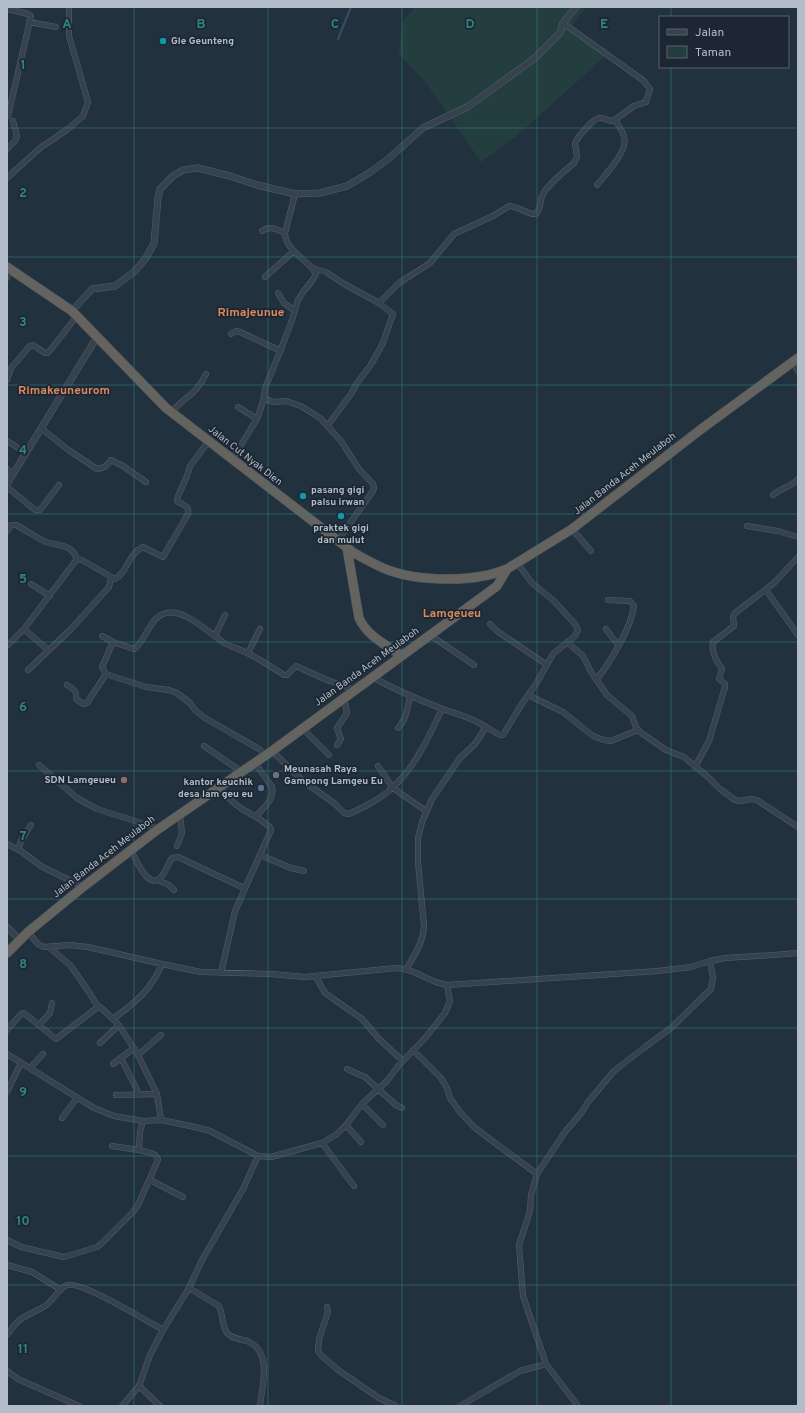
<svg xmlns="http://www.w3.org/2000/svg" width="805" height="1413" font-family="Overpass,sans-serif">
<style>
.green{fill:#243e3f}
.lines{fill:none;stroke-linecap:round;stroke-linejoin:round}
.stream{stroke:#354e66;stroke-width:2}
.minor-casing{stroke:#54606c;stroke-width:6}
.tertiary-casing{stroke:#54606c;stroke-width:7}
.trunk-casing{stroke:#414d59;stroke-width:10}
.minor{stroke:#36424e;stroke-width:5}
.tertiary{stroke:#36424e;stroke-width:6}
.trunk{stroke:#646360;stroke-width:9}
.grid{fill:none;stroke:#308480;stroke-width:1;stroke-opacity:0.55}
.culture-dot{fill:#0f9aa8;stroke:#1c2733;stroke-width:1.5}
.worship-dot{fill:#6b7280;stroke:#1c2733;stroke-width:1.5}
.education-dot{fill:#8d6e63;stroke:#1c2733;stroke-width:1.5}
.service-dot{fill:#5c6f8a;stroke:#1c2733;stroke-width:1.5}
.labels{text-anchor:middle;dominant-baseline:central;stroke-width:3.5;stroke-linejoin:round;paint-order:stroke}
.poi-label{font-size:10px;font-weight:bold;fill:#b2bdc9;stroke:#1c2733;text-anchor:start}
.street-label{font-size:10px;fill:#b2bdc9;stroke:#1c2733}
.quarter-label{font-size:12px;font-weight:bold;fill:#da885d;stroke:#1c2733}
.grid-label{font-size:13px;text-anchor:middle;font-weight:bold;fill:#308480;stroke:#1c2733;stroke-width:3.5;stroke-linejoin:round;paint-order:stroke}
</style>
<rect width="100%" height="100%" fill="#22313e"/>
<path class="green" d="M415 7H586L571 27 609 53 514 138 481 162 424 80 399 54 402 23Z"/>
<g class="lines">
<path class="stream" d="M338 39 351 7"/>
<g class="minor-casing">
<path id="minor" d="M7 9 28 14 31 16 8 116
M29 22 56 27
M7 149 15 141 17 136 13 121
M7 178 40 148 68 129 83 116 88 102 69 36V7
M597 185C605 175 629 150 624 137 623 131 618 126 616 120
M262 231C270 225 277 230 285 233
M313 268 326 272 344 284 379 303 393 314 382 345 370 366 357 383 351 394 328 425
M265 277 294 251
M7 278 9 268
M278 293 284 303 295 311
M379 303 399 283 430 263 454 234 493 216 509 206C519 206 527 215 536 214 542 208 539 201 543 194 550 182 564 172 574 163L577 157 575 143C578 137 594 117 600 118 605 118 609 121 613 121L634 106 646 102 650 89 644 81 563 23
M231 334 236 331 240 332 281 351
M793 362 798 371
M7 380 11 368 30 346 33 345 45 353H48L77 316
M264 398 273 402 286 401 301 406 320 418 341 441 359 469 373 484 374 488 373 491 338 540
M238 407 257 419
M172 412C184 397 197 394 206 374
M41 428 67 449 97 469C104 468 107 466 111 460L123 466 146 482
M7 441 26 453
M232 460 258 417 264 398 265 388 283 344 292 320 298 300 303 292 312 281 316 274C308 259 285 251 285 233L295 194
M7 469 13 474
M7 487 35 510H40L59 485
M773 495C781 488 791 487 798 479
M747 526 778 531 798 537
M572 529 591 551
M7 531 11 525H16C26 530 36 538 46 542 59 546 72 544 77 559
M31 584 50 596
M766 590 798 635
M490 624 497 631 547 665
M24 629 48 650
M606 629 618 645
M430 635 474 665
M102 636 113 642 134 649C146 641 149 619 163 614 183 606 209 633 224 643 231 647 240 649 247 653 260 659 272 667 284 675H287L296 666 327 680 355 690
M215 636 225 615
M567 642 583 656 591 672 607 695 632 716 636 727 640 732 666 750 684 757 708 777 720 789 735 800 741 801 751 799 757 800 798 827
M7 646 24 629 77 559 82 560 115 579C126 575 128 554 143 547L163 557 188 514C190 506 183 505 177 501L178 496 187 476 190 466 208 442
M248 653 260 629
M28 670 71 629 109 587 111 578
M106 674 102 667 113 642
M372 677C394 689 417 699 440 708 456 714 472 717 486 727L475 744 460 758 432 799 422 822 418 838V862L424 926C423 943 415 954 407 968
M597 679C611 661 631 628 634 606L630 601 608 600
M67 685C74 689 77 691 76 699L83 704 87 703 89 700 106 674 146 687 169 690 177 693 190 703 195 710 205 718 259 749 266 755
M528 695 563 712 593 736 604 740 611 741 638 730
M486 727 500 735H503L523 702 536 684 553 654 575 636 578 630 575 624 554 601 532 583 517 563
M302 728 329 755
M398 728C406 720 408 707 410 696
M337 745 341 739 337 728 347 713 344 699
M204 746 242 772
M272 751 303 781 334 803 344 813 349 814C364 807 381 799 393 787 416 766 429 736 442 709
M39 765 77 798 97 809 151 826 157 830
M378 766 393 788 426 811
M695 767 709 741 725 687V684L719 679 722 669C717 662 711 651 713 642L734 626 733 617 735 613 774 583 798 557
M220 787C231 803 241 809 258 818
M7 844 21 851 41 866 83 887
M177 846 182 833 180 814
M18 850 21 841 31 825
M131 850C135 858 149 892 161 877 166 872 168 864 172 858L178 857 244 888
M260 855 291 868 304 871
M158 880 169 885 174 890
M28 932 38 944 44 947 70 945 88 947 162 964 201 972 271 974 305 977 396 968C417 969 427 982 447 985L658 971 691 967 710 961 725 958 774 955 798 953
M49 947 71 966 89 992 98 1007
M221 973 235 911 271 830 270 827 258 818 257 815C264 807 275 799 272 787L255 763
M316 977 325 993 362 1019 379 1039 403 1061
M113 1019 119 1025 138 1055 157 1094 161 1120
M39 1025 50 1013 52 1003
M7 1030 21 1014 24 1013 56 1039 98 1007H100L113 1019C136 1002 151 990 162 964
M100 1043 119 1025
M413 1050 441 1078 447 1088 450 1098 460 1112 475 1128 537 1174
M7 1054 94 1108 114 1116 143 1121 161 1120 195 1127 210 1131 258 1156 271 1157 322 1143 337 1134 346 1125 362 1104 387 1081 399 1065 426 1037 445 1013 450 1001 447 985
M138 1055 161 1035
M121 1058 139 1094
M113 1064 134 1048
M30 1068 43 1054
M347 1069 365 1077 396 1105 402 1108
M7 1092 21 1063
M116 1095 157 1094
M362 1104 383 1125
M62 1118 77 1098
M346 1125 361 1142
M322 1143 354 1186
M112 1146 139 1150
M150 1180 183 1197
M7 1240 21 1247 64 1257 97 1247 101 1244 133 1212 138 1205 158 1160C156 1152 146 1152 139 1150L140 1132 143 1121
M7 1265 32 1272 61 1290
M189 1288 219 1306C223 1315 222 1326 227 1333 232 1339 240 1339 247 1341 273 1351 262 1386 260 1406
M327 1307 328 1312 319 1339 318 1351 322 1356 338 1370 379 1398 396 1406
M7 1335C11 1330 15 1323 21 1319 28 1314 37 1311 45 1306 53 1301 59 1288 67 1285 80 1280 149 1322 163 1330
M7 1371 18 1379 79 1406
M139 1386 160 1406
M122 1406 139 1386 150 1355 163 1330 189 1288 202 1260 243 1189 258 1156
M460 1406 520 1371 546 1364
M578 1406 546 1364 523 1296 519 1245 530 1211 531 1195 537 1174 565 1132 582 1112 588 1102 614 1071 645 1047 671 1028 711 989 713 978 710 961"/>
</g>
<g class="tertiary-casing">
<path id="tertiary" d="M72 311 92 289 115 286 135 271 146 258 154 243 158 198 160 189 173 176 183 170 198 168 230 176 257 185 295 194 320 193 347 186 369 173 387 160 423 128 469 106 535 58 560 33 563 23 576 7
M7 484 97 337
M7 927 19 939"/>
</g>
<g class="trunk-casing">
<path id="trunk" d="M7 267 72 311 166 408 354 553C367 560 380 568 394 572 418 580 458 581 483 576 491 575 499 572 507 569
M347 548 359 618C367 636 386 645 401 655
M7 953 28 932 83 887 157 830 272 751 497 586 507 569 572 529 700 430 798 358"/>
</g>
<use href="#minor" class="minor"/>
<use href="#tertiary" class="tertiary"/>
<use href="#trunk" class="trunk"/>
</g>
<path class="grid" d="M134 7V1406M268 7V1406M402 7V1406M537 7V1406M671 7V17M671 67V1406M7 128H798M7 257H798M7 385H798M7 514H798M7 642H798M7 771H798M7 899H798M7 1028H798M7 1156H798M7 1285H798"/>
<g class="culture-dot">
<circle cx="163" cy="41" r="4"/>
<circle cx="303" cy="496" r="4"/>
<circle cx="341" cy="516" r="4"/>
</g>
<circle class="worship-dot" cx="276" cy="775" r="4"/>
<circle class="education-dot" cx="124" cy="780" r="4"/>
<circle class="service-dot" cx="261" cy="788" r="4"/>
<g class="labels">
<g class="poi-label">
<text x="171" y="41">Gle Geunteng</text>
<text x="311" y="490">pasang gigi<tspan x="311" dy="12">palsu irwan</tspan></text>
<text x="341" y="528" text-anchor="middle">praktek gigi<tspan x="341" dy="12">dan mulut</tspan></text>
<text x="284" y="769">Meunasah Raya<tspan x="284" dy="12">Gampong Lamgeu Eu</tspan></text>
<text x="116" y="780" text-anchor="end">SDN Lamgeueu</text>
<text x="253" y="782" text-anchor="end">kantor keuchik<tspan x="253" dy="12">desa lam geu eu</tspan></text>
</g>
<g class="street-label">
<text transform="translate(245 456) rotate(38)">Jalan Cut Nyak Dien</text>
<text transform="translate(625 474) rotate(-38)">Jalan Banda Aceh Meulaboh</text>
<text transform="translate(367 667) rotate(-36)">Jalan Banda Aceh Meulaboh</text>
<text transform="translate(104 857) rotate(-38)">Jalan Banda Aceh Meulaboh</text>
</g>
<g class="quarter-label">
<text x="251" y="313">Rimajeunue</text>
<text x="64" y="391">Rimakeuneurom</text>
<text x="452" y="614">Lamgeueu</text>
</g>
</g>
<g class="grid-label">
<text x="67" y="28">A</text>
<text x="201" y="28">B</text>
<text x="335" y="28">C</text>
<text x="470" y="28">D</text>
<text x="604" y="28">E</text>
<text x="23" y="69">1</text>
<text x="23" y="197">2</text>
<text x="23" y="326">3</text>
<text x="23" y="454">4</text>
<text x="23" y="583">5</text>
<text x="23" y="711">6</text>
<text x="23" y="840">7</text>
<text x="23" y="968">8</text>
<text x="23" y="1096">9</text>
<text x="23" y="1225">10</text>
<text x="23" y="1353">11</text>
</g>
<rect width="805" height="1413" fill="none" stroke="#b2bdc9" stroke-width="16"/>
<rect x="659" y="16" width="130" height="52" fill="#1c2733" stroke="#58636f"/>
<rect x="667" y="29" width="20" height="6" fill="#36424e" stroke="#58636f"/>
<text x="695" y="36" font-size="12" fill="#b2bdc9">Jalan</text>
<rect x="667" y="46" width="20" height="12" fill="#243e3f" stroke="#58636f"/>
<text x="695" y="56" font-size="12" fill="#b2bdc9">Taman</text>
</svg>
